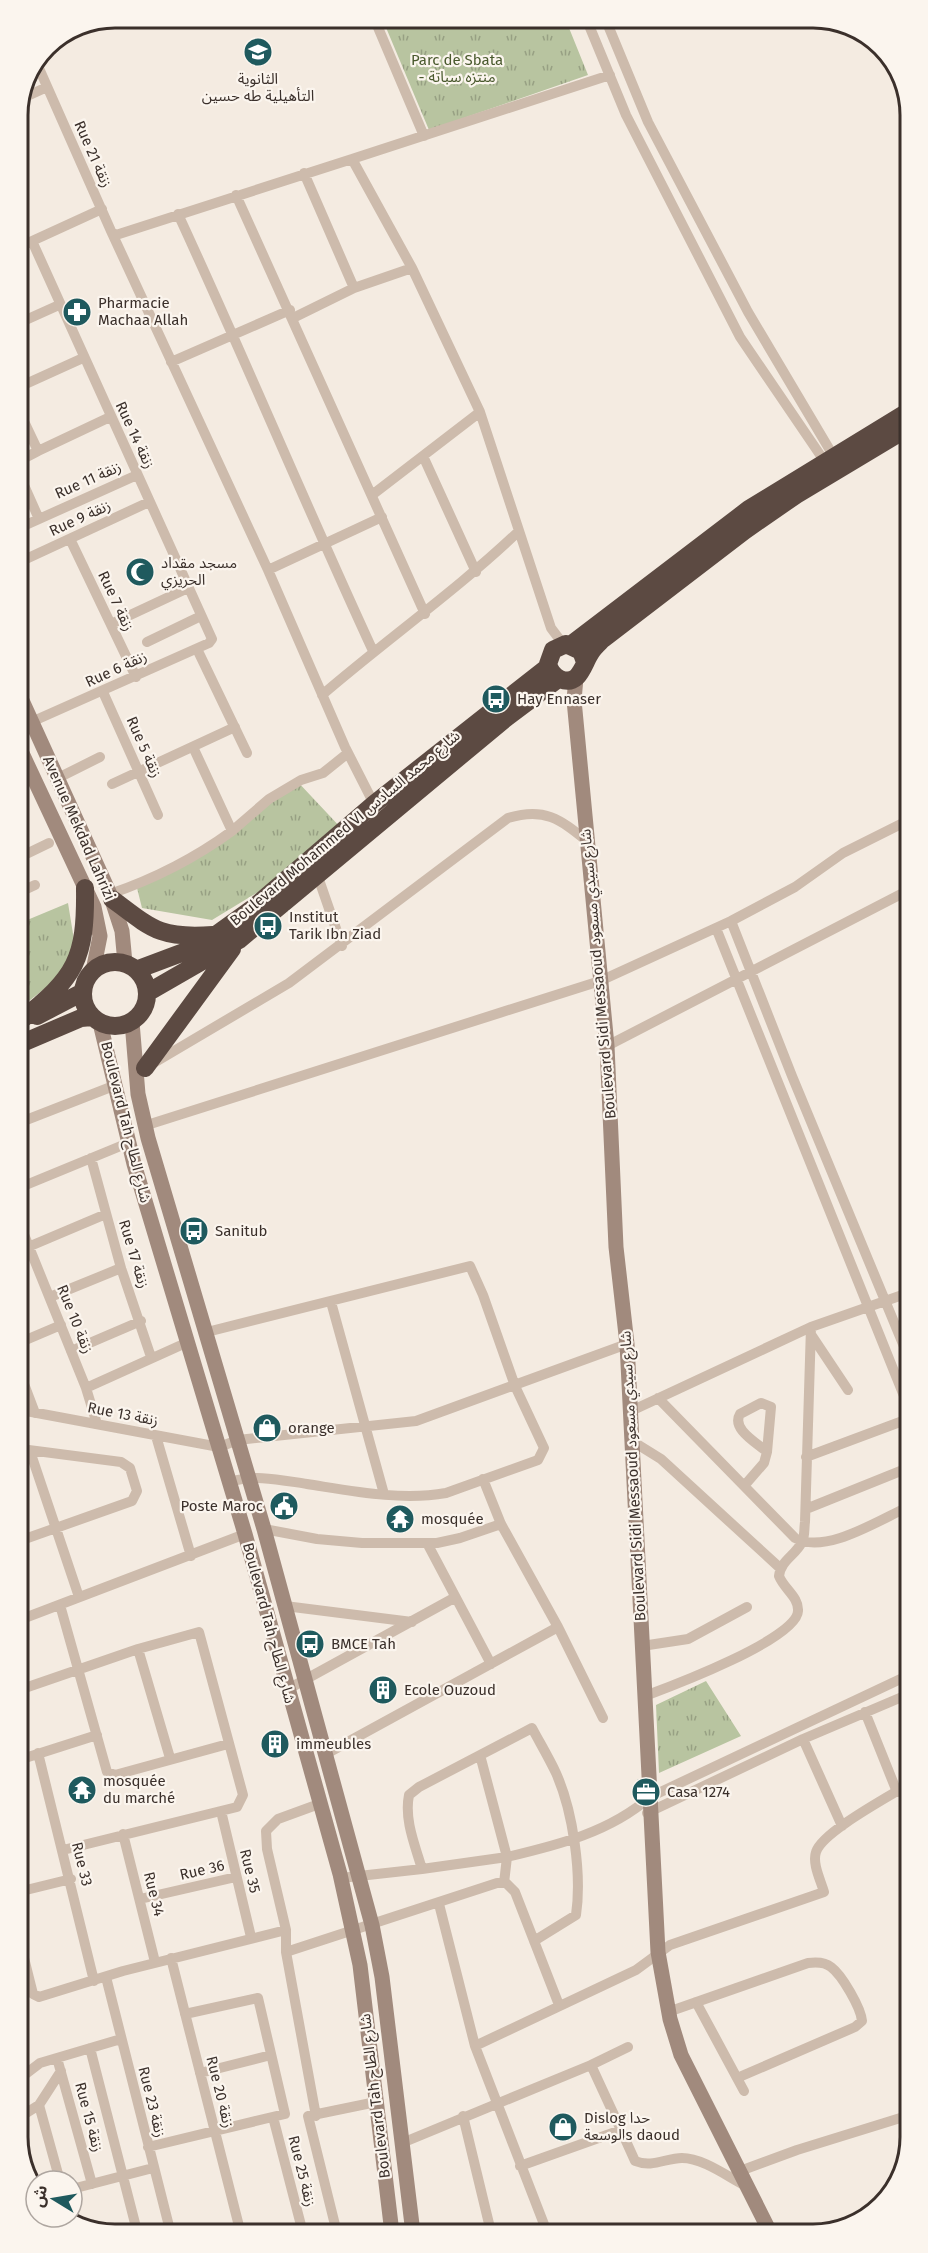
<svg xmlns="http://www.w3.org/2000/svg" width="928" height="2253" font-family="'Fira Sans','Noto Sans Arabic',sans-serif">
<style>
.grass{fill:url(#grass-tufts)}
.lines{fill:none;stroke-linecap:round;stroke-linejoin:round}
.street{stroke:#cdbbac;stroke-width:10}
.secondary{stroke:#a18a7d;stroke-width:15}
.highway{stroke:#5c4a42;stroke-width:18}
.labels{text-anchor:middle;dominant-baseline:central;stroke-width:4.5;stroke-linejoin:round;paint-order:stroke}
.park-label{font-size:15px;fill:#4a5a2e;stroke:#fbf5ee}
.poi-label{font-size:15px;fill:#3b302b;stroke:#fbf5ee;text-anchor:start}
.street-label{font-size:15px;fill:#3b302b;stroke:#fbf5ee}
.rim{fill:none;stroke:#3b302b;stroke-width:3}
</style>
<defs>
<pattern id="grass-tufts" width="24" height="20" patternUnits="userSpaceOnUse" patternTransform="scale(1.5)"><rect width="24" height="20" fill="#b8c4a0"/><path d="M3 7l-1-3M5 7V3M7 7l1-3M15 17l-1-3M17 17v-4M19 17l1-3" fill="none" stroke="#97a083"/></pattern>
</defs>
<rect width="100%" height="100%" fill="#f4ebe1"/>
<path class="grass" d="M382 18H565L588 75 429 130Z
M296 780 342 829 281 878 212 920 142 908 137 888 204 853Z
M68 903 75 946 62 975 20 1008V923Z
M706 1681 741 1736 659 1773 656 1705Z"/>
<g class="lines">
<path class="street" d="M374 18 424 136
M586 18 626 115 740 337 825 462
M605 18 648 122 748 312 834 457
M38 66 111 231 268 570 345 747 374 804
M23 98 47 87
M352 159 610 75
M304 173 354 288
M236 195 425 614
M178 214C245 359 306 506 373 651
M112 233 116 235 352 159 412 268 480 412 551 628 563 644
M19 247 102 209
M293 318 354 288 412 268
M19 323 59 305
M171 362 290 310
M19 387 83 358
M19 411 38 451 110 417
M423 456 476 572
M19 461 38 451
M19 474 39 519
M372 495 480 412
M19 528 137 475
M70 539 136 677
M19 552 26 559 149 502
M268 570 382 517
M111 624 188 588
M147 642 201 616
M197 649 247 753
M103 692 158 815
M322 695C387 639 457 590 519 531
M20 727 209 643 212 639 32 241
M58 778 100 757
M112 784 235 727
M232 831 269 799 301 780 323 773 348 753
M20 857 49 843
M317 874 342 946
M20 892 35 885
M110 894C154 879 195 858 232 831L193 747
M731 921 792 1076 908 1356
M716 928 908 1406
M607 1046 907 891
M152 1064 289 983 508 818C544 807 560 819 587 841
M21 1122 116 1085
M144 1126 600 981 731 921 795 887 843 853 907 821
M91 1158 121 1268 151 1357
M21 1187 128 1143
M21 1227 86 1388 97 1424
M28 1247 106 1214
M50 1297 121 1268
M331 1302 384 1494
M207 1332 470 1266 483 1295 515 1386 544 1448 538 1460 446 1493C401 1501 352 1491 307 1484 280 1480 256 1474 229 1482
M812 1336 848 1390
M21 1342 61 1325
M71 1351 141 1321
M21 1376 35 1413
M86 1388 188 1342
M658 1398 795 1538C825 1555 879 1520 908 1507
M21 1410 219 1447 238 1440 416 1421 627 1344
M631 1411 811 1327 908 1293
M156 1436 191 1556
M632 1441 661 1459 780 1568
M21 1449 121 1462 130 1468 137 1491 132 1501 22 1540
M30 1451 79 1597
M806 1457 908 1419
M483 1479 501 1524 558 1627 603 1718
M744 1486 764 1463 767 1452 771 1407 761 1403 740 1414C731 1429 757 1443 767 1452
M806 1509 908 1468
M264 1529 317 1539 362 1543H437L460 1538 501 1524
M427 1543 491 1664
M60 1605 107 1772 115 1775 228 1744
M285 1606 412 1622
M22 1619 245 1534
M642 1646 688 1639 747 1607
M138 1649 170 1758
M22 1689 138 1649 199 1632 243 1795 237 1807 63 1850
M288 1689 454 1598
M645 1696C672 1686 797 1639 798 1611 799 1597 784 1589 779 1576 781 1560 795 1556 802 1542 805 1537 804 1528 805 1522L811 1327
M865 1712 897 1792
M803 1739 842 1826
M38 1753 94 1981
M324 1755 558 1627
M480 1755 507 1857 422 1869C415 1845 404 1820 409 1795L419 1787 532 1728C540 1743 549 1758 556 1773 573 1811 582 1874 576 1915L534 1941
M22 1759 97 1735
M221 1811 251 1937
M647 1813 803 1739 909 1694
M123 1834 155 1962
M341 1878 422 1869
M504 1883 507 1857C558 1845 610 1832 650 1797L909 1675
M22 1891 71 1879
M140 1899 236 1877
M439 1904 475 2046 547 2232
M286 1930 267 1849 266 1831 278 1819 319 1804
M286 1952 497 1883H506L515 1892 559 2005
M23 1954 33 1994 39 1997 123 1971 286 1930V1952L316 2116
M171 1958 241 2234
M106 1977 171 2234
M696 2002 744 2091
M668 2012 808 1963C816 1962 825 1962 831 1967 842 1975 861 2008 862 2021L855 2027 737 2078
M475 2046 636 1970 670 1945 824 1892C821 1881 812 1864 816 1852 822 1832 890 1796 909 1784
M90 2048 138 2235
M57 2058 92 2184
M591 2065 628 2047
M200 2073 271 2055
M23 2076 40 2063 121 2039
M39 2105 60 2181
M23 2115 39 2105 61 2071
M463 2116 491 2232
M273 2117 303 2233
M621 2130 635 2161C652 2168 666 2158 682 2158 703 2158 728 2177 746 2186
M402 2143 591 2065 621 2130 520 2166
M148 2147 285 2114 258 1998 185 2014
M23 2168V2169
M740 2171 797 2150 910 2115
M72 2189 153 2168
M337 2233 308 2116 376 2102"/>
<path class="secondary" d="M576 678 574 700 607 1046 616 1247 627 1344 658 1952 670 2019 681 2055 769 2230
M20 696 110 894 122 931 125 963
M20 749 94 907 100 936 93 971
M132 1022 138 1094 148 1138 264 1529 372 1925 382 1977 413 2233
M100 1023 134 1164 245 1534 340 1874 360 1965 392 2233"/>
<path class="highway" d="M572 644 749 509 906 413
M585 662 581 651 566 644 553 650 548 664C550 671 553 676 560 679 579 687 583 665 590 654 593 648 598 644 603 639L744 531 796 495 906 429
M112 899C152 929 160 939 213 935
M83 994a32 32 0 1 1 64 0a32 32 0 1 1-64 0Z
M136 970 192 949 217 934 253 908 374 804 549 666
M147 993 239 940 506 718 558 679
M37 1016 83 992
M20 1021C76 977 86 959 85 888
M20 1044 81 1018 92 1017
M145 1068 232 949"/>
</g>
<defs>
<g id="school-disc" transform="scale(1.5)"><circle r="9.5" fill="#1f5a5e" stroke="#fbf5ee"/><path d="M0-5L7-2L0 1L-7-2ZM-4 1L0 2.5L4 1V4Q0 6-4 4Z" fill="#fff"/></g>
<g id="pharmacy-disc" transform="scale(1.5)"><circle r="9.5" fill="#1f5a5e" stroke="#fbf5ee"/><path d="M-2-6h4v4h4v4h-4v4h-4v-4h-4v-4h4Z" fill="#fff"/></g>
<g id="mosque-disc" transform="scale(1.5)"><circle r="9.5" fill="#1f5a5e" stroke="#fbf5ee"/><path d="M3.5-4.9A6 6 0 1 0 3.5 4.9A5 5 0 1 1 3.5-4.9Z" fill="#fff"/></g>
<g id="bus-disc" transform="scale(1.5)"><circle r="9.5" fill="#1f5a5e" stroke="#fbf5ee"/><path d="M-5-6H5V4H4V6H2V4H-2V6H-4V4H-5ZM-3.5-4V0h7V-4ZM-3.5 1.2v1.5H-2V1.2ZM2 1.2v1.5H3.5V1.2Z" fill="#fff"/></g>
<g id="shop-disc" transform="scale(1.5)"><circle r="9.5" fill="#1f5a5e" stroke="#fbf5ee"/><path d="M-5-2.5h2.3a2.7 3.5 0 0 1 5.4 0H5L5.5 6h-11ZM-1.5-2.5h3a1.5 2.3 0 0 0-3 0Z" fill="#fff"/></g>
<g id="civic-disc" transform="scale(1.5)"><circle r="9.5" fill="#1f5a5e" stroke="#fbf5ee"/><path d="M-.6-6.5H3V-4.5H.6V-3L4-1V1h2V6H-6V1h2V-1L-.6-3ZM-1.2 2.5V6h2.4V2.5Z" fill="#fff"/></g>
<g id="temple-disc" transform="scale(1.5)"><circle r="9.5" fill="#1f5a5e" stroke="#fbf5ee"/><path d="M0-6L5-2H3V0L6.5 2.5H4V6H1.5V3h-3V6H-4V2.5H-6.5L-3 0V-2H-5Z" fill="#fff"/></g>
<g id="building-disc" transform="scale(1.5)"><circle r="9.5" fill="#1f5a5e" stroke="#fbf5ee"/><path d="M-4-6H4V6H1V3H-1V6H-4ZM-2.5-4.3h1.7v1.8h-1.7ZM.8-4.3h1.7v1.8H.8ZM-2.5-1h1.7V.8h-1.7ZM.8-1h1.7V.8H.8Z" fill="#fff"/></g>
<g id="office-disc" transform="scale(1.5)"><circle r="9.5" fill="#1f5a5e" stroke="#fbf5ee"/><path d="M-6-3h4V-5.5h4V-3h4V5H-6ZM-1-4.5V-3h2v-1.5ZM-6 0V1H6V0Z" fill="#fff"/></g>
</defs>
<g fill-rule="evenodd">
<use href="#school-disc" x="258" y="52"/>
<use href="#pharmacy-disc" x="77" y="312"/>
<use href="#mosque-disc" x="140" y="572"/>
<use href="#bus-disc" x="496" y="699"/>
<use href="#bus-disc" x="268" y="926"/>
<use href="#bus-disc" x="194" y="1231"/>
<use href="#shop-disc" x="267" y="1428"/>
<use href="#civic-disc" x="284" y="1506"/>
<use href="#temple-disc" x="400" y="1519"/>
<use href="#bus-disc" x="310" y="1644"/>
<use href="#building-disc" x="383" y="1690"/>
<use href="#building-disc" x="275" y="1744"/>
<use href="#temple-disc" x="82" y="1790"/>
<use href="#office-disc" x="646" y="1792"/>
<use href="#shop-disc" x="563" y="2127"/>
</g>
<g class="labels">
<g class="park-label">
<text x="457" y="60">Parc de Sbata<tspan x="457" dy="17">- منتزه سباتة</tspan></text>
</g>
<g class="poi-label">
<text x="258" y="79" text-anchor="middle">الثانوية<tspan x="258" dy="17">التأهيلية طه حسين</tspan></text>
<text x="98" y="303">Pharmacie<tspan x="98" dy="17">Machaa Allah</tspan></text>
<text x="161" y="563">مسجد مقداد<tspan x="161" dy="17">الحريزي</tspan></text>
<text x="517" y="699">Hay Ennaser</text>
<text x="289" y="917">Institut<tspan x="289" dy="17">Tarik Ibn Ziad</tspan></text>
<text x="215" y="1231">Sanitub</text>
<text x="288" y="1428">orange</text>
<text x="263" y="1506" text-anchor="end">Poste Maroc</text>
<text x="421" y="1519">mosquée</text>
<text x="331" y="1644">BMCE Tah</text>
<text x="404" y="1690">Ecole Ouzoud</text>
<text x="296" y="1744">immeubles</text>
<text x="103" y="1781">mosquée<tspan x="103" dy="17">du marché</tspan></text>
<text x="667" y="1792">Casa 1274</text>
<text x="584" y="2118">Dislog حدا<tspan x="584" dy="17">الوسعةs daoud</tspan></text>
</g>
<g class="street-label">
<text transform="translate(93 154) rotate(66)">Rue 21 زنقة</text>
<text transform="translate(135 435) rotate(65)">Rue 14 زنقة</text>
<text transform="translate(88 480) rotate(-24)">Rue 11 زنقة</text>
<text transform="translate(80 518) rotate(-25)">Rue 9 زنقة</text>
<text transform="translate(116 601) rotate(65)">Rue 7 زنقة</text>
<text transform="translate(116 669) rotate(-25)">Rue 6 زنقة</text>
<text transform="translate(144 747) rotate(66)">Rue 5 زنقة</text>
<text transform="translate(79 828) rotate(66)">Avenue Mekdad Lahrizi</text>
<text transform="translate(345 828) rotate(-40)">Boulevard Mohammed VI شارع محمد السادس</text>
<text transform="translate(598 974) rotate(-95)">Boulevard Sidi Messaoud شارع سيدي مسعود</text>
<text transform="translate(126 1122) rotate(76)">Boulevard Tah شارع الطاح</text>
<text transform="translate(134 1254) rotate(73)">Rue 17 زنقة</text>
<text transform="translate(75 1319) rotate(68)">Rue 10 زنقة</text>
<text transform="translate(123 1414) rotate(11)">Rue 13 زنقة</text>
<text transform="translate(633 1476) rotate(-93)">Boulevard Sidi Messaoud شارع سيدي مسعود</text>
<text transform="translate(269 1623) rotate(75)">Boulevard Tah شارع الطاح</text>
<text transform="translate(82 1864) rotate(76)">Rue 33</text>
<text transform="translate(202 1870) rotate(-13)">Rue 36</text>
<text transform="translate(250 1871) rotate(76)">Rue 35</text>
<text transform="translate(154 1894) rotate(76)">Rue 34</text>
<text transform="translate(220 2092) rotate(76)">Rue 20 زنقة</text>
<text transform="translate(375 2096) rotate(-97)">Boulevard Tah شارع الطاح</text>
<text transform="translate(152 2102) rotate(76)">Rue 23 زنقة</text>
<text transform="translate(89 2117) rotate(75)">Rue 15 زنقة</text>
<text transform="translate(302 2171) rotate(76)">Rue 25 زنقة</text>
</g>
</g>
<path d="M0 0H928V2253H0ZM115 28H813A87 87 0 0 1 900 115V2137A87 87 0 0 1 813 2224H115A87 87 0 0 1 28 2137V115A87 87 0 0 1 115 28Z" fill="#fbf5ee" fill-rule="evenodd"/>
<path class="rim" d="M115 28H813A87 87 0 0 1 900 115V2137A87 87 0 0 1 813 2224H115A87 87 0 0 1 28 2137V115A87 87 0 0 1 115 28Z"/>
<g transform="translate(54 2199) rotate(281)"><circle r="28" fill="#fbf5ee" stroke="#aea6a0" stroke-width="1.5"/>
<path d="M0-4.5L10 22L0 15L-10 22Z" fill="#1f5a5e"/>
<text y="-9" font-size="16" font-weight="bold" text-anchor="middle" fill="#3b302b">ش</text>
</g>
</svg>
